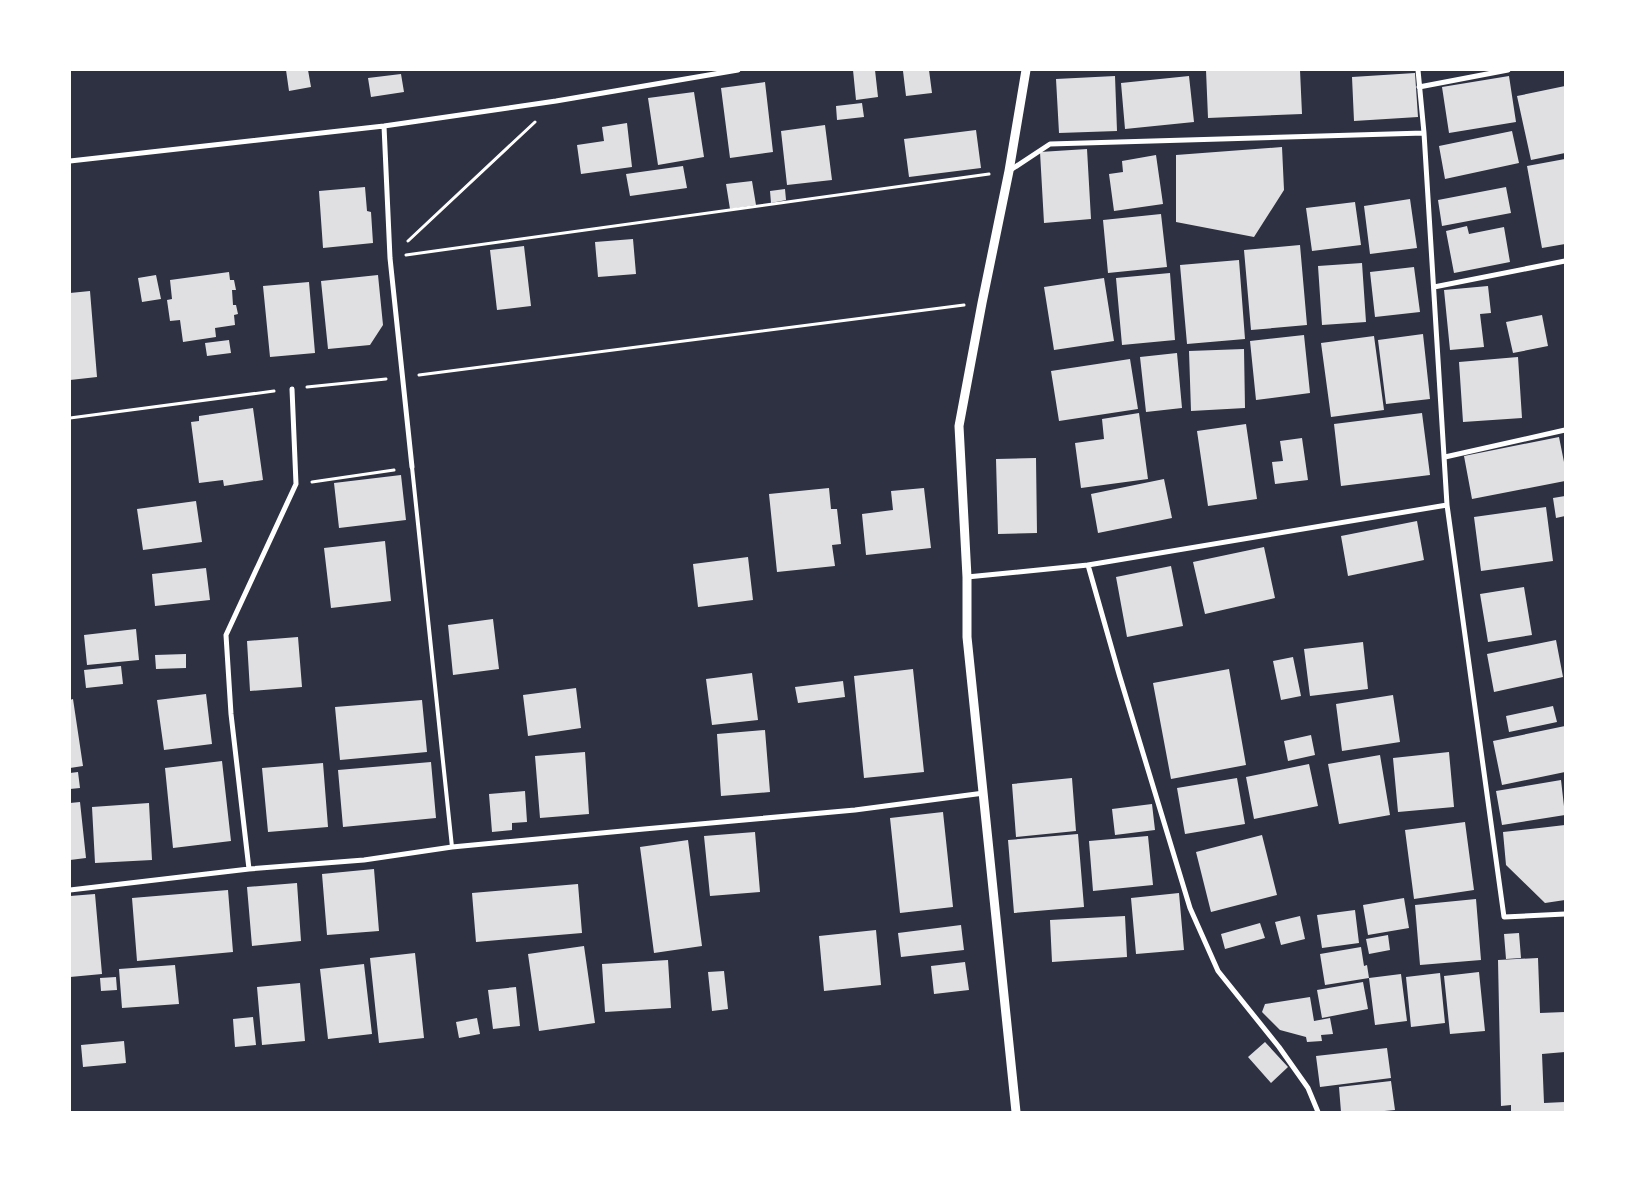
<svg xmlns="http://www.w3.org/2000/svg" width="1635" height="1182" font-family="Rubik,sans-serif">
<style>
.building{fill:#e0e0e3}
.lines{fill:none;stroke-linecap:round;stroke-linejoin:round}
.path{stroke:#fff;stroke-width:3}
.service{stroke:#fff;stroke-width:4}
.minor{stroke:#fff;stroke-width:5}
.tertiary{stroke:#fff;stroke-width:9}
</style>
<rect width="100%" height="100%" fill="#2d3142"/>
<path class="building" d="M286 70H308L311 87 289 91Z
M853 70H875L878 97 856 100Z
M911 70H929L932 93 906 96 903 71Z
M1206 70H1300L1302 114 1208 118Z
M1415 73 1418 117 1354 121 1352 77Z
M401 74 404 92 371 97 368 78Z
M1115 76 1117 131 1059 133 1056 79Z
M1189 76 1194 122 1125 129 1121 83Z
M1509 76 1516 122 1449 133 1442 87Z
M765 82 773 152 730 158 721 88Z
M1565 86V153L1531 160 1517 96Z
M694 92 704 157 658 165 648 98Z
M862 103 864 117 837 120 836 106Z
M627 123 632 167 581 174 577 145 604 141 602 127Z
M825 125 832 180 787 185 781 131Z
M976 130 981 168 909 177 904 139Z
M1512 131 1519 163 1445 179 1439 146Z
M1282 147 1284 190 1254 237 1176 222V155Z
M1087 149 1091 219 1044 223 1040 152Z
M1156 155 1163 204 1114 211 1109 174 1123 172 1122 161Z
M1565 159V244L1542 248 1527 166Z
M683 166 687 188 630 196 626 174Z
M752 181 756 205 730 209 726 184Z
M365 187 367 211 371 212 373 243 323 248 319 191Z
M1506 187 1511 213 1442 226 1438 200Z
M785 189 786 200 771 203 770 191Z
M1410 199 1417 248 1370 254 1364 206Z
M1355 202 1361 245 1312 251 1306 208Z
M1161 214 1167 267 1108 273 1103 220Z
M1467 226 1469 234 1504 227 1510 262 1454 273 1446 231Z
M633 239 636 274 598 277 595 242Z
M1300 245 1307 325 1251 330 1244 250Z
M524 246 531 306 497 310 490 250Z
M1239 260 1245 339 1187 344 1180 265Z
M1362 263 1366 322 1322 325 1318 266Z
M1414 267 1420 312 1375 317 1370 272Z
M229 272 230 280H234L236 290H232L233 305H236L238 314 234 315 235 325 215 328 216 337 183 342 180 320 170 321 167 300 172 299 170 280Z
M1170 273 1175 340 1122 345 1116 278Z
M156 275 161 299 142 302 138 278Z
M378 275 383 325 370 345 328 349 321 281Z
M1104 278 1114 341 1054 350 1044 287Z
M309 282 315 353 270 357 263 286Z
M1488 286 1491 313 1480 314 1484 347 1450 350 1444 290Z
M90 291 97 377 70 380V293Z
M1542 315 1548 346 1513 353 1506 322Z
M1423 334 1430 399 1386 404 1378 340Z
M1304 335 1310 393 1256 400 1250 341Z
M1374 336 1384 410 1331 417 1321 343Z
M229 340 231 353 207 356 205 343Z
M1244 349 1245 408 1191 411 1189 351Z
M1177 353 1182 408 1146 412 1140 357Z
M1518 357 1522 418 1463 422 1459 362Z
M1130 359 1138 409 1059 421 1051 371Z
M253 408 263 480 224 486 223 480 199 483 191 422 199 421V416Z
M1139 413 1148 479 1081 488 1075 443 1104 439 1102 419Z
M1422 413 1430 475 1341 486 1334 424Z
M1246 424 1257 499 1208 506 1197 431Z
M1559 437 1565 467V481L1472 499 1464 456Z
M1302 438 1308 480 1275 484 1272 462 1283 461 1280 441Z
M1036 458 1037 533 998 534 996 459Z
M401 475 406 520 339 528 334 483Z
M1164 479 1172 518 1098 533 1091 494Z
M829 488 831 509H837L841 544 832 545 835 566 777 572 769 494Z
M924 488 931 548 866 555 862 514 893 510 891 491Z
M1565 496V516L1556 518 1553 498Z
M196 501 202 542 143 550 137 509Z
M1546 507 1553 561 1481 571 1474 517Z
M1417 521 1424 560 1348 576 1341 536Z
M385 541 391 601 331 608 324 548Z
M1264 547 1275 598 1205 614 1193 562Z
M748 557 753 600 698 607 693 564Z
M1171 566 1183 626 1127 637 1116 577Z
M206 568 210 600 155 606 152 574Z
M1524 587 1532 635 1488 642 1480 594Z
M493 619 499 669 453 675 448 625Z
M136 629 139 660 87 665 84 635Z
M298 637 302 687 250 691 247 641Z
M1556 640 1563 677 1494 692 1487 654Z
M1363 642 1368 689 1310 696 1304 649Z
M186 654V668L156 669 155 655Z
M1293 657 1301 696 1281 700 1273 661Z
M121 666 123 684 86 688 84 670Z
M913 669 924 772 864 778 854 676Z
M1229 669 1246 765 1171 779 1153 683Z
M752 673 758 720 712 725 706 679Z
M843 681 845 697 798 703 795 687Z
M576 688 581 728 528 736 523 695Z
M206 694 212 744 164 750 157 700Z
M1393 695 1400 742 1342 751 1336 704Z
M73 699 83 766 70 768V700Z
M422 700 427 752 340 760 335 707Z
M1553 706 1557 722 1509 732 1506 716Z
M1565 726V772L1502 785 1493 741Z
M765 730 770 792 721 796 717 734Z
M1311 735 1315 755 1288 761 1284 741Z
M585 752 589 814 540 818 535 756Z
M1449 752 1454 807 1398 812 1393 758Z
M1380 755 1390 815 1339 824 1328 764Z
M222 761 231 841 173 848 165 768Z
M431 762 436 818 343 827 338 770Z
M323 763 328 827 268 832 262 768Z
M1309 764 1318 806 1254 819 1246 777Z
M78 772 80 788 70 789V773Z
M1072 778 1076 831 1016 837 1012 784Z
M1237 778 1245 824 1185 834 1177 788Z
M1561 780 1565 815 1502 825 1496 791Z
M525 791 527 822 512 823V830L492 832 489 794Z
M80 802 86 858 70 860V803Z
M149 803 152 860 95 863 92 807Z
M1152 804 1155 830 1115 835 1112 809Z
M943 812 953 907 900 913 890 818Z
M1465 822 1474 890 1414 899 1405 830Z
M1565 825V900L1545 903 1506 865 1503 832Z
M755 832 760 892 710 896 704 836Z
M1078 834 1084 907 1014 913 1008 840Z
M1262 835 1277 895 1211 912 1196 852Z
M1148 836 1153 885 1093 891 1089 841Z
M688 840 702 946 654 953 640 847Z
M374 869 379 931 327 935 322 874Z
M297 883 301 941 252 946 247 887Z
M578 884 582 933 476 942 472 893Z
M228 890 233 952 137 961 132 898Z
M1179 893 1184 950 1136 954 1131 898Z
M95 894 102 974 70 977V896Z
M1404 898 1409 928 1368 935 1363 905Z
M1476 899 1481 960 1420 965 1415 905Z
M1355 910 1359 943 1322 948 1317 915Z
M1125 916 1127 957 1052 962 1050 920Z
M1300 916 1305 939 1281 945 1275 922Z
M1260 923 1265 938 1225 949 1221 934Z
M961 925 964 950 901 957 898 933Z
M876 930 881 985 824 991 819 936Z
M1519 933 1521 958 1506 959 1504 934Z
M1388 935 1390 950 1369 954 1366 939Z
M584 946 595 1023 539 1031 528 954Z
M1361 947 1364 966 1367 965 1369 978 1325 985 1320 954Z
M415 953 424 1038 379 1043 370 958Z
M1538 958 1540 1013 1565 1012V1052L1542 1054 1544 1103 1565 1102V1112H1511V1105L1501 1106 1498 960Z
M668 960 671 1008 605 1012 602 964Z
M965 962 969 990 934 994 931 966Z
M364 964 372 1034 328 1039 320 969Z
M175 965 179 1004 122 1008 119 969Z
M724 971 728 1009 712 1011 708 972Z
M1479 972 1485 1031 1450 1034 1444 976Z
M1440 973 1445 1023 1411 1027 1406 977Z
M1401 974 1407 1021 1375 1025 1369 978Z
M116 977 117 990 101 991 100 978Z
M1363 982 1368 1009 1322 1018 1317 990Z
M300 983 305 1041 262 1045 257 987Z
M516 987 520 1026 493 1029 488 990Z
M1310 997 1314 1021 1330 1018 1333 1034 1321 1035 1322 1041 1307 1042 1306 1037 1280 1030 1262 1012 1265 1004Z
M253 1017 256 1045 235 1047 233 1019Z
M477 1018 480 1034 459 1038 456 1022Z
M124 1041 126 1063 83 1067 81 1045Z
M1265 1042 1288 1067 1271 1083 1248 1057Z
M1387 1048 1391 1078 1320 1087 1316 1056Z
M1391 1081 1395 1110 1374 1112H1341L1339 1087Z"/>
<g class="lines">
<path class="path" d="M408 241 535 122
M406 255 989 174
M419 375 964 305
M307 387 386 379
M70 418 274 391
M312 482 394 470"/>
<path class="service" d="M412 467 452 847"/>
<path class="minor" d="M1418 70 1424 133 1447 505 1504 917 1565 914
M1419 87 1508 70
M384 126 390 258 412 467
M70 161 384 126 556 101 738 70
M1009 171 1050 144 1424 133
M1434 287 1565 261
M1445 457 1565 430
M1088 565 1119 674 1190 908 1218 971 1279 1047 1308 1088 1318 1112
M967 577 1088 565 1447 505
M249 869 231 714 226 635 296 484 292 389
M70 890 249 869 364 860 452 847 644 829 855 810 984 793"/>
<path class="tertiary" d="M1016 1112 967 637V577L959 426 982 303 1009 171 1026 70"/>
</g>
<rect width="1635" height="1182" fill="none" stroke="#ffffff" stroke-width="142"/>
</svg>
